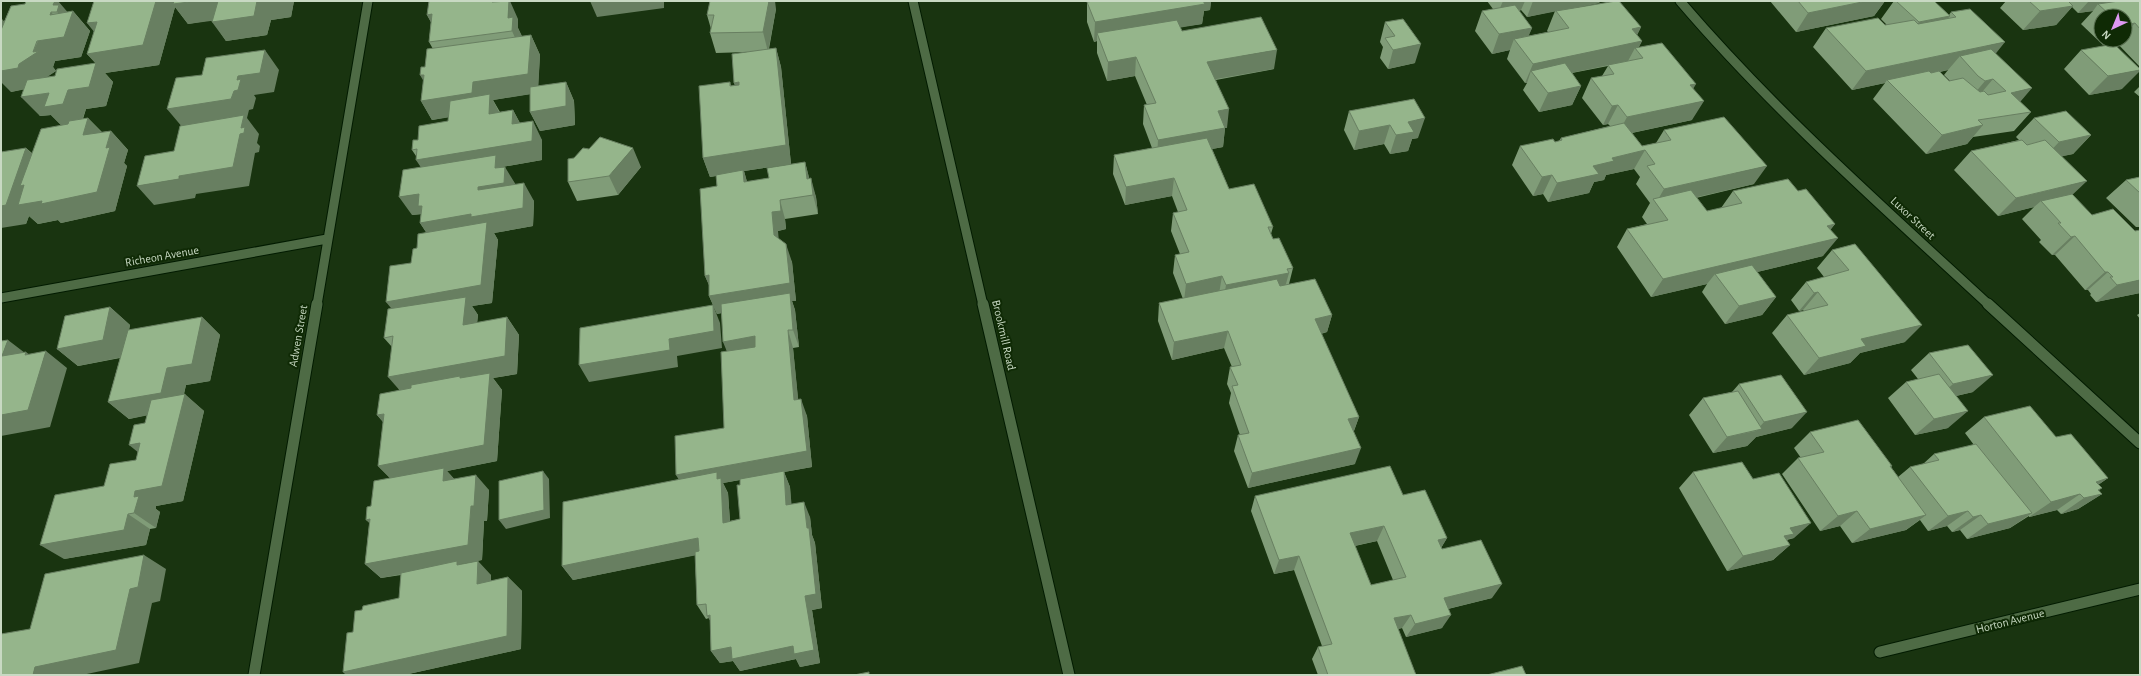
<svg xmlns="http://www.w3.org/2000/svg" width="2141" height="676" font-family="'Alegreya Sans',sans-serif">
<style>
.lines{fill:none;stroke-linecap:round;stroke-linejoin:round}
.minor-far1-casing{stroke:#021b00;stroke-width:11}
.minor-casing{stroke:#021b00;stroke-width:13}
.minor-far1{stroke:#4e6b45;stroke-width:9}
.minor{stroke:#4e6b45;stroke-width:11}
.wall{fill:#809c78;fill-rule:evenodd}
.shaded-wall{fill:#687f61}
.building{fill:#95b58b;stroke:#687f61;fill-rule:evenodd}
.labels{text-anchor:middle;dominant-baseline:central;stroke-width:4;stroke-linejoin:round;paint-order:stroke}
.street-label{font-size:12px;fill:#c8d9c3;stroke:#0f2a05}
</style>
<rect width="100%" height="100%" fill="#193410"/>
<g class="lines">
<g class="minor-far1-casing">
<path id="minor-far1" d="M913 1 983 305
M1680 1C1774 111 1883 207 1989 305
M1 298 327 239
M317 305 368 1"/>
</g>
<g class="minor-casing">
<path id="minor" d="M983 304 1069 675
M1988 304 2140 443
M1880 652 2140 589
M254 675 317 304"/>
</g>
<use href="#minor-far1" class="minor-far1"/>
<use href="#minor" class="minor"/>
</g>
<path class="wall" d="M94 1H294L291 17 271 20 267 35 226 41 212 20 188 24 175 7 159 65 105 73 113 82 106 106 86 109 83 119 88 118 102 132 111 131 128 150 124 163 127 166 115 211 61 223 58 220 38 224 29 216 26 224V148L32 153 62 126 51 115 40 116 24 89 11 92 1 18 4 22 11 6 68 12 73 11 90 31 81 57 55 61 53 67 56 71 46 77 55 76 96 63 87 54 94 32Z
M1094 1H1211L1210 10 1204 11 1202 24 1180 27 1182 31 1274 69 1216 80 1227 128H1225L1223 147 1212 149 1229 189 1273 227 1271 234 1273 239 1293 268 1289 284 1332 315 1327 332 1321 334 1359 417 1354 431 1355 464 1248 488 1234 451 1238 435H1240L1229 403 1231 393 1227 384 1230 367H1232L1224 348 1172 360 1158 321 1159 303 1183 299 1173 273 1175 255 1180 254 1171 231 1173 213 1178 212 1172 196 1125 205 1113 174 1114 155 1152 148 1143 124 1144 105H1147L1135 76 1107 81 1097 53V41L1094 42 1087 22V2Z
M1487 1H1600L1599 3 1560 11 1641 27 1637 35 1642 41 1638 48 1693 89 1692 120 1632 133 1642 146 1656 143 1664 130 1754 184 1696 198 1707 211 1721 208 1733 191H1798L1835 224 1831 229 1823 256 1757 272 1776 297 1762 315 1725 324 1702 292 1707 284 1651 297 1617 247 1627 229 1647 224 1642 217 1650 203 1636 184 1640 177 1634 169 1606 175 1604 180 1594 182 1589 193 1548 202 1543 194 1533 196 1512 165 1520 146 1555 142 1559 141 1561 138 1610 126 1608 124 1603 125 1582 98 1591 78 1602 76 1608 66 1572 73 1581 86 1572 105 1539 112 1523 90 1527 83H1525L1507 59 1510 50 1492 54 1475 31 1482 11 1493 9ZM1521 10 1527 17 1555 11 1547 31 1548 32 1528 36 1532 28 1519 11Z
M1770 1H1885L1874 16 1796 32Z
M1894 1H1934L1949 15 1951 12 1996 54 2020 102 2031 112 2014 131 1973 137 1967 144 1926 154 1873 99 1885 83 1852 90 1813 47 1826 28 1887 25 1881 19ZM1948 70 1944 75 1950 81H1949L1940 72Z
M2006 1H2140V67L2117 43 2103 45 2081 24 2093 11 2078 13 2072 7 2056 25 2023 30 2000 8ZM2101 16H2125V40H2101Z
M776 9 769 49 776 48 781 67 791 164 744 171 747 182 769 178 805 162 809 178 816 197 818 214 785 219 786 229 778 231V238L792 262 796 301H792L795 310 799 347 793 348 798 400 807 416 812 467 784 472 790 487 791 504 810 517 812 535 815 543 822 608 812 610 820 663 800 667 796 659 740 671 733 661 720 663 711 651 710 620 709 618 706 619 697 605 695 555 573 580 562 566 679 480 724 428 727 351 721 313 717 314 709 296V285L705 276 717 186 716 176 710 177 703 158 730 82 731 86 735 85 734 83 748 52 716 53 710 33 711 29 707 15ZM740 480V519L730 521 728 493 723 483Z
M427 15 518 19V28L522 37 531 35 540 55 538 86 566 82 574 101 575 125 540 131 530 112V94L493 100 500 112 513 110 520 123 542 140V160L502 167 515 184 534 201 533 226 494 233 498 240 492 303 472 306 478 315 477 323 507 317 519 335 517 374 493 378 502 390 497 461 447 471 454 479 489 490 487 521H484L482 560 460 564 491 575V581L508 577 522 591 521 649 404 675H346L353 632 362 610 399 598 401 575 381 578 365 564 371 506 390 478 378 466 383 422 377 415 399 390 392 347 384 338 392 309 417 248 426 232 420 223 421 214 412 215 421 167 416 156 412 150 418 140 448 121V117L432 120 421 101 425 67 433 49 429 42 431 22Z
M1385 22 1415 63 1388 69 1380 58 1383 47 1380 42Z
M2081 50 2122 89 2089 95 2064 69Z
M2140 86V97L2134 92Z
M1414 99 1418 138 1412 139 1408 151 1390 154 1384 144 1354 150 1344 130 1349 111Z
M2034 118 2091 135 2073 154 2062 156 2072 195 2140 293 2096 302 2090 295 2091 294 2088 290H2085L2055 255H2052L2039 242 2041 240 2022 219 2034 207 1998 216 1954 170 1971 151 2019 140 2016 137Z
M641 167 618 195 577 201 568 182Z
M2140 177V227H2136L2106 198 2126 180Z
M1855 244 1905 342 1860 353 1850 363 1804 375 1772 333 1787 315 1804 311 1803 310 1799 311 1791 300 1806 282 1824 277 1817 268 1832 250Z
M110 307 130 325 129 330 202 317 220 335 210 381 186 385 184 394 204 411 183 501 156 506V509L160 512 156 528 150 529 146 545 64 559 104 486 136 460 147 415 129 419 108 402 120 358 78 366 57 349Z
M2140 313V319L2137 315Z
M1929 353 1973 392 1956 396 1948 428 1915 435 1888 398 1906 382 1918 379 1911 370Z
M1739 384 1792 428 1756 437 1747 446 1713 453 1689 415 1703 398 1732 392Z
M1984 417 2056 437 2108 478 2098 485 2099 490 2102 494 2078 509 2061 514 2057 510 2029 517V516L2010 528 1967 539 1960 530 1952 532 1947 526 1928 531 1920 520 1906 530 1852 543 1840 526 1820 531 1782 474 1798 458H1801L1794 448 1810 432 1892 466 1891 467 1898 477 1910 467 1923 464 1934 454 1974 445 1965 433Z
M1693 472 1753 479 1794 538 1787 540 1790 545 1773 560 1727 571 1679 488Z
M1403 495 1447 538 1441 548 1442 549 1492 598 1448 609 1442 628 1406 637 1402 628 1398 629 1416 675H1318L1312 659 1318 647 1322 646 1294 570 1274 574 1251 511 1255 496ZM1377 541 1393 580 1371 585 1355 546Z"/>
<path class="shaded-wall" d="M55 1H58L71 16 73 11 90 31 81 57 55 61 53 67 56 71 37 84V87L11 92 1 82V71L19 64 33 52 51 12 66 29 68 25 57 12 53 5Z
M156 1H221L233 18 188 24 175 7 159 65 105 73 113 82 106 106 86 109 81 123 62 126 51 115 40 116 21 97 68 90 96 64 87 54Z
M257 1H294L291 17 271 20 267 35 226 41 212 22Z
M509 1H510L518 19V28L522 36 521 51 512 31 508 18Z
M590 1H664V8L597 17Z
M769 1H775L776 9 768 52 763 32Z
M1198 1H1211L1210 10 1204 11 1202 24 1100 41 1097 33V41L1094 42 1095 22Z
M1503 1H1525L1521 10 1497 15Z
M1533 1H1600L1599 3 1527 17Z
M1867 1H1885L1874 16 1796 32 1808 13Z
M2089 1H2139L2098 4 2093 11 2078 13Z
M2073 6 2056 25 2023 30 2040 11Z
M432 14 438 35 427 15Z
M1950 16 1935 35 1904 42 1919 22Z
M1 18 10 28 1 50Z
M97 22 103 43 87 23Z
M2135 23 2125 34V25Z
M1641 27 1633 43 1642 41 1637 51 1635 48 1628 61 1538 80 1531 71 1527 83H1525L1533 64 1632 29Z
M1532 28 1524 47 1514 39 1510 50 1492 54 1499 34Z
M531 35 540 55 538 93 493 100 500 114 499 133 483 112 432 120 421 101 473 82Z
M2108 40H2119L2117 43 2103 45Z
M2005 42 1989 62 1960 56 1948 70 1889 82 1887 80 1885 83 1852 90 1866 71Z
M1421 44 1415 63 1388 69 1393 50Z
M776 48 781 67 791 164 744 171 749 189 744 182 743 171 710 177 703 158Z
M265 50 279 70 274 92 254 95 256 98 253 109 249 110 247 118 259 134 257 143 260 146 259 152 255 153 249 186 196 194 195 198 154 205 137 186 179 179 183 128 167 109 237 80 238 76Z
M1277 50 1274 69 1205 81 1207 62Z
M1136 57 1135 76 1107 81 1108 62Z
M2140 70V71L2122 89 2089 95 2108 76Z
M420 75H424L431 94Z
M1993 79 1977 98 1969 100 1985 81Z
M566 82 574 101 575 125 540 131 530 112Z
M739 82 740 102 734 83Z
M1696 84 1685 103 1690 85Z
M1581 86 1572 105 1539 112 1548 93Z
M2032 88 2015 108 2011 93Z
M1704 101 1692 120 1617 136 1627 117Z
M1618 105 1608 124 1603 125 1612 106Z
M1229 109 1227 128H1225L1223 147 1157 159 1158 140 1218 111Z
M513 110 523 129 533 121 542 140V160L502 167 505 171V167L516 185 478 190 428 178 416 160 512 124Z
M88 118 106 137 83 135Z
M1425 118 1418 138 1412 139 1408 151 1390 154 1396 135 1408 122Z
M1390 125 1384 144 1354 150 1359 131Z
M1983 125 1967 144 1926 154 1942 135Z
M111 131 128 150 124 163 127 166 115 211 61 223 58 220 38 224 29 216 26 224 1 228V206L26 148 45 166 106 148Z
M2091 135 2073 154 2041 161 2059 142Z
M633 148 641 167 618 195 609 176Z
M1645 150 1634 169 1606 175 1604 180 1594 182 1589 193 1548 202 1557 183 1612 158Z
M805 162 810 181 812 197 807 179Z
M1767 166 1754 184 1658 206 1656 203 1664 189Z
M1552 175 1543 194 1533 196 1542 177Z
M811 178 816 197 818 214 813 195Z
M1174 178 1172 196 1125 205 1126 187Z
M2087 181 2068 199 2041 201 2034 207 1998 216 2016 198Z
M524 183 534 201 533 226 494 233 498 240 492 303 472 306 478 315 475 343 400 319 386 302 432 241 420 223 423 214 412 215 399 197 419 194 431 212Z
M780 200 785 219 786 229 778 231 780 253 774 235 772 212Z
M1835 224 1820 242 1838 238 1823 256 1720 281 1715 274 1707 284 1651 297 1663 279Z
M2075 236 2055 255H2052L2071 237Z
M786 244 792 262 796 301H792L795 310 799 347 793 330 790 301 717 314 709 296Z
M2105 272H2108L2088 290H2085Z
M1289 273 1284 291 1223 303 1226 285Z
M709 275 713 294 705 276Z
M1222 276 1219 294 1184 301 1186 284Z
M2140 280V293L2096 302 2117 285Z
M1818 292 1803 310 1799 311 1814 293Z
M1776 297 1762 315 1725 324 1739 306Z
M713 305 720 323 722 348 677 356 678 367 589 382 579 365 669 339Z
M110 307 130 325 123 357 78 366 57 349Z
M1332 315 1327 332 1310 336 1315 319Z
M202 317 220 335 210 381 186 385 180 409 129 419 108 402 167 368Z
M507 317 519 335 517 374 493 378 502 390 497 461 447 471 458 483 394 482 378 466 402 393 388 377Z
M1922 325 1905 342 1860 353 1850 363 1804 375 1819 358 1861 339Z
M788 330 793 348 800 417 794 400Z
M1228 331 1224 348 1172 360 1174 342Z
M755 336 761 353 730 359 723 342Z
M8 340 25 353 26 352 42 364 46 351 67 368 50 427 1 436 2 356Z
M1993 375 1973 392 1934 401 1953 384Z
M185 394 204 411 183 501 156 506V509L160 512 156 528 134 513V497L135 491Z
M801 399 807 416 812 467 784 472 790 487 793 520 786 505 784 472 723 483 728 493 731 538 723 523 685 490 676 475Z
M1968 411 1948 428 1915 435 1934 419Z
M1807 412 1792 428 1756 437 1747 446 1713 453 1727 437 1756 431 1764 422Z
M384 414 392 432 377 415Z
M1359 417 1353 433 1348 419Z
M140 443 149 461 129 445Z
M1361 448 1355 464 1248 488 1252 473Z
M543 471 549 479 550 518 506 529 499 520Z
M476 475 489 490 487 521H484L482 560 460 564 472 575 457 565V564L381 578 365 564 471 506Z
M2108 478 2085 494H2080L2057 510 2029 517 2051 502 2096 482Z
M2102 488 2089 497 2102 494 2078 509 2061 514 2084 498 2098 490Z
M804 502 810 517 812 535 815 543 822 608 812 610 820 663 800 667 796 659 740 671 733 661 720 663 711 651 807 528Z
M1857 511 1840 526 1820 531 1838 516Z
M1968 511 1947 526 1928 531 1948 516Z
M2032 513 2010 528 1967 539 1988 524Z
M128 514 150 529 146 545 64 559 40 545Z
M1926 515 1906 530 1852 543 1870 529Z
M1981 515 1960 530 1952 532 1973 517Z
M370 519 382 535 366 520Z
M1811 523 1794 538 1788 539 1778 548 1790 545 1773 560 1727 571 1743 556 1790 528Z
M1384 526 1377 541 1344 548 1350 533Z
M698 538 707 553 573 580 562 566Z
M1447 538 1438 553V540Z
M144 555 166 569 160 601 152 603 139 663 82 675H33L35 667 130 589Z
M1299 556 1294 570 1274 574 1279 560Z
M478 561 491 575V598L477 584Z
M508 577 522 591 521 649 404 675H346L343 672Z
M1502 584 1492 598 1435 612 1444 598Z
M710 615 716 629 707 616Z
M1411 615 1402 628 1386 632 1394 618Z
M1451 615 1442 628 1406 637 1415 624Z"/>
<path class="building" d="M26 1H55L53 5H59L57 12H51L50 15 73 11 64 37 37 41 33 52 39 51 19 64 18 68 1 71V30L11 6 25 4Z
M94 1H156L143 45 87 54 97 22 87 23Z
M174 1H197L173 4Z
M218 1H257L254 16 212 22Z
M429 1H492V2L509 1 508 18 513 17 512 31 429 42 432 14 427 15Z
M710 1H769L763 32 710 33 714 15H707Z
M1094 1H1203L1205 4 1095 22 1087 2Z
M1616 1H1619L1641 27 1632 29 1642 41 1533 64 1514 39 1569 28 1556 11Z
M1798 1H1867L1808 13Z
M1896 1H1934L1950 16 1919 22Z
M2029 1H2068L2073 6 2040 11Z
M2119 1H2140V29L2135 23 2125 25V16H2111L2098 4Z
M1515 5 1532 28 1499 34 1482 11Z
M1970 9 2005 42 1866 71 1826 28 1878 18 1885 25 1914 20 1918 24 1956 17 1951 12Z
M1261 17 1277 50 1207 62 1229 109 1218 111 1225 128 1158 140 1144 105 1156 103 1136 57 1108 62 1097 33 1177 20 1182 31Z
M1403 19 1421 44 1393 50 1385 38 1395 36 1385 22Z
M531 35 528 74 473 82 472 93 421 101 424 75H420L421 67H425L427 49Z
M1662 43 1696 84 1690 85 1704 101 1627 117 1618 105 1612 106 1591 78 1614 74 1608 65 1643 58 1635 48Z
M2114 44 2140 69V70L2108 76 2081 50Z
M776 48 786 145 703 158 699 86 730 82V86L739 85V82L734 83 732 54Z
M1991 49 2032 88 2011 93 2031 112 1978 120 1983 125 1942 135 1887 80 1929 71 1931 73 1939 71 1949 81 1963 78 1980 92 1984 91 1988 95 2006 91 1993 79 1985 81 1978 76 1960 56Z
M265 50 260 73 238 76 237 80 241 79 238 90 234 91 231 99 167 109 176 78 202 75 206 58Z
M96 63 89 87 68 90 63 104 44 107 49 93 21 97 27 80 55 76 57 69Z
M1565 63 1581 86 1548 93 1531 71Z
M566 82V106L530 112V87Z
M490 94 489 114 513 110 512 124 533 121 532 141 416 160 417 149 412 150 413 140H418L419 126 448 121 450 101Z
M1414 99 1425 118 1408 122 1414 132 1396 135 1390 125 1359 131 1349 111Z
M2066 111 2091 135 2059 142 2034 118Z
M244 115 241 128 245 127 244 133 240 134 233 167 179 176V179L137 186 145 156 174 151 180 126Z
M1724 117 1767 166 1664 189 1647 166 1655 164 1645 150 1612 158 1614 161 1593 166 1599 174 1557 183 1552 175 1542 177 1520 146 1553 139 1555 142 1562 140 1561 138 1624 123 1642 146 1671 140 1664 130Z
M88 118 83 135 111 131 106 148 110 147 97 192 41 204 42 201 18 205 24 185 20 186 41 129 68 124 69 121Z
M600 137 633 148 609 176 568 182V159L574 158 583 148 589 149Z
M1207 138 1229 189 1254 184 1273 227H1268L1273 239 1279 238 1293 268 1287 269 1289 273 1226 285 1222 276 1186 284 1175 255 1189 252 1173 213 1187 210 1174 178 1126 187 1114 155Z
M2022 140 2027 145 2045 140 2087 181 2016 198 1971 151Z
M26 148 6 205 1 206V152Z
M496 155 495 168 505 167 504 183 478 187V190L524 183 523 208 471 217V214L420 223 422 206H418L419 194 399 197 403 170Z
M805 162 807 179 811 178 813 195 780 200 781 211 772 212 774 235 786 244 790 283 709 296V275L705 276 700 189 717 186 716 175 743 170 744 182 769 178 767 168Z
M2140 177V193L2126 180Z
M1788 179 1798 191 1806 189 1835 224 1827 226 1838 238 1663 279 1627 229 1668 220 1653 199 1691 190 1707 211 1742 203 1733 191Z
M2072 194 2092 215 2113 209 2135 231 2140 230V280L2117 285 2110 277H2113L2108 272H2105L2075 236 2071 237 2058 223H2061L2041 201Z
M487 222 481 285 386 302 390 266 411 263 413 249 417 248 418 234Z
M1855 244 1922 325 1861 339 1866 346 1819 358 1787 315 1828 305 1818 292 1814 293 1806 282 1849 270 1832 250Z
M1752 265 1776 297 1739 306 1715 274Z
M1277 279 1280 286 1315 279 1332 315 1315 319 1359 417 1348 419 1361 448 1252 473 1238 435 1249 433 1232 386 1238 385 1230 367 1241 365 1228 331 1174 342 1159 303Z
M790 293 793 330H788L794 400 801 399 807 451 676 475 675 436 724 428 721 352 755 347V336L723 342 721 304Z
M466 297 463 325 507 317 505 356 388 377 393 336 384 338 388 309Z
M713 305 714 331 669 339 670 350 579 365 580 328Z
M110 307 103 340 57 349 65 316Z
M202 317 192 364 167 368 161 393 108 402 128 330Z
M8 340 2 356 26 352 25 355 46 351 28 410 1 415V341Z
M1968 345 1993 375 1953 384 1929 353Z
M490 373 484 445 378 466 384 414 377 415 380 394 411 388V385L460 376V378Z
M1939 374 1968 411 1934 419 1906 382Z
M1781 375 1807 412 1764 422 1739 384Z
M1738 391 1762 429 1727 437 1703 398Z
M185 394 162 486 135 491 134 497 139 496 134 513 128 514 124 530 40 545 55 495 104 486 110 464 136 460 140 443 129 445 134 425 145 423 151 400Z
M2030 406 2056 437 2071 434 2108 478 2096 482 2102 488 2098 490 2102 494 2084 498 2080 494 2051 502 1984 417Z
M1858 420 1892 466H1890L1926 515 1870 529 1857 511 1838 516 1798 458 1824 452 1810 432Z
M1976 444 2032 513 1988 524 1981 515 1973 517 1968 511 1948 516 1910 467 1939 460 1934 454Z
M1742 462 1753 479 1779 473 1811 523 1790 528 1794 534 1784 536 1790 545 1743 556 1693 472Z
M1390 466 1403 495 1425 490 1447 538 1438 540 1442 549 1481 540 1502 584 1444 598 1451 615 1415 624 1411 615 1394 618 1416 675H1328L1318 647 1332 644 1299 556 1279 560 1255 496ZM1384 526 1406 577 1371 585 1350 533Z
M444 468 443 481 476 475 474 506H471L468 545 365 564 370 519 366 520 367 507 371 506 374 481Z
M543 471 544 510 499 520V481Z
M784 471 786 505 804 502 807 528H809L816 594 805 596 814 650 794 654 793 646 732 659 731 647 711 651 710 615 707 616 706 604 697 605 695 552 699 551 698 538 562 566 563 502 717 472V479L721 478 723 523 740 519 737 485H740V479Z
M144 555 138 587 130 589 116 650 35 667 33 675H1V634L30 629 45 574Z
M457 561V565L478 561 477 584 508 577 507 636 343 672 347 633 353 632 355 611 362 610 363 606 399 598 401 573Z
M1522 666 1526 675H1487Z
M869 672V675H854Z"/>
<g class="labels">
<g class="street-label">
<text transform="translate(1913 218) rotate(43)">Luxor Street</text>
<text transform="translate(162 256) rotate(-10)">Richeon Avenue</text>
<text transform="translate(1004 335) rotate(77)">Brookmill Road</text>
<text transform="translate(298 336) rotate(-80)">Adwen Street</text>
<text transform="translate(2010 621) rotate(-14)">Horton Avenue</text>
</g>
</g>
<rect width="2141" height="676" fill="none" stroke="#c8d9c3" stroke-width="4"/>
<g transform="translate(2113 28) rotate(224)"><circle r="19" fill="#0f2a05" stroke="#597051"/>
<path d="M0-3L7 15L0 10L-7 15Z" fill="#de98f2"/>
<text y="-6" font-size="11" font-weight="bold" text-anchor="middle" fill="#c8d9c3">N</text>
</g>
</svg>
